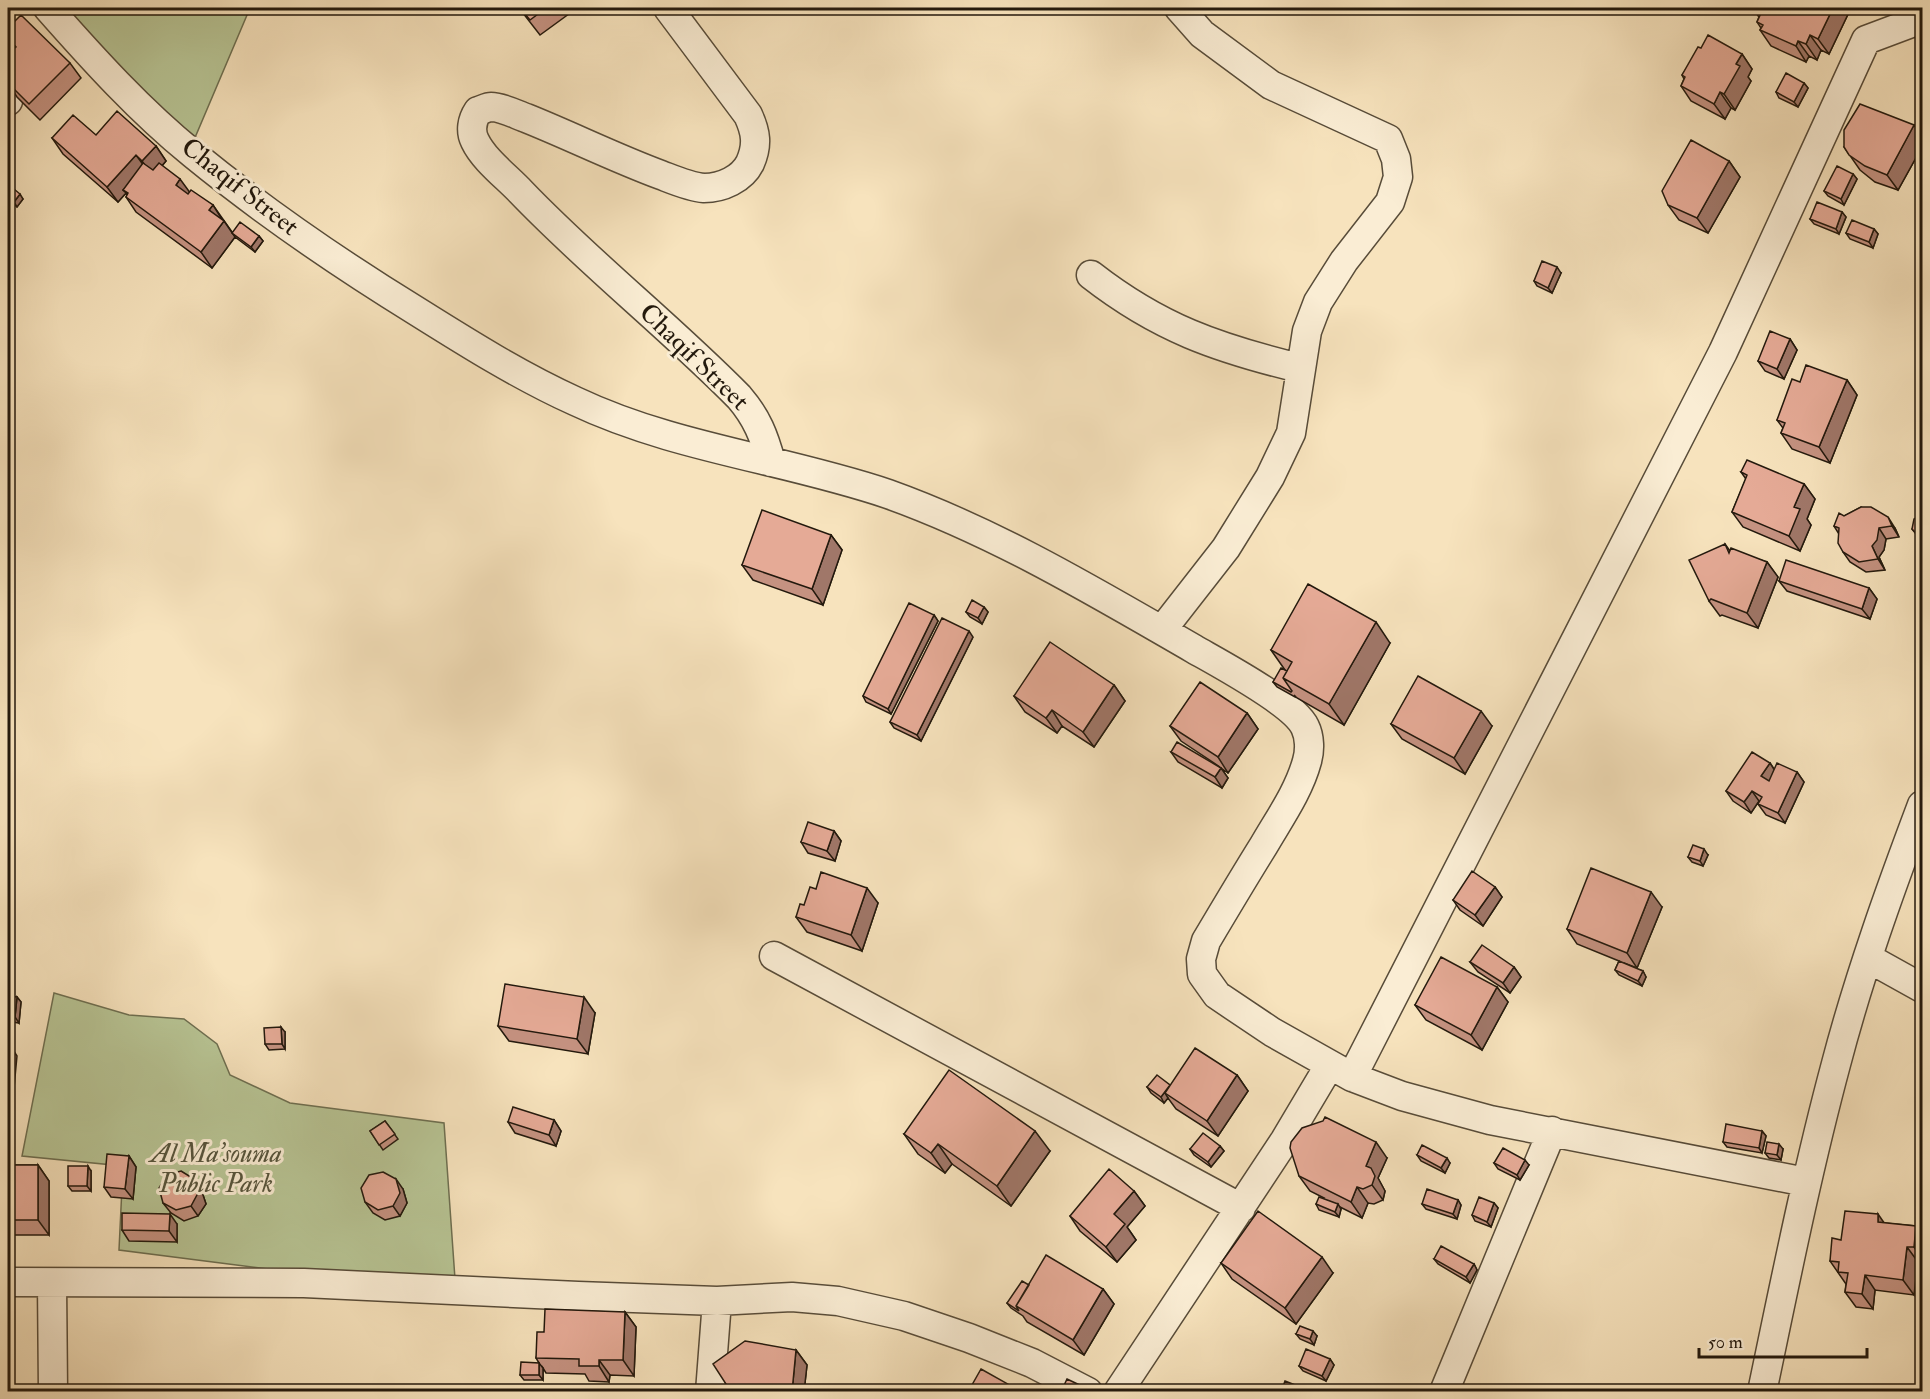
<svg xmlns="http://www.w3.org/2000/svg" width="1930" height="1399" font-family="'IM FELL Double Pica',serif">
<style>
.green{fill:#b8c595;stroke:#6e6f51;stroke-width:1.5}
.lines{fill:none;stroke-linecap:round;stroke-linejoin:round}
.minor-casing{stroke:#584c39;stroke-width:31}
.minor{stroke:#faedd4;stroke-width:28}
.wall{fill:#c59281;stroke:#23190d;stroke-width:1.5}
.shaded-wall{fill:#a07769;stroke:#23190d;stroke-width:1.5}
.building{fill:#e5aa96;stroke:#23190d;stroke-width:1.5}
.labels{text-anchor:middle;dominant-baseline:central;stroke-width:6;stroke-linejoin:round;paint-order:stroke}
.street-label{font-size:26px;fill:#23190d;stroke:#faedd4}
.park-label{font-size:26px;font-style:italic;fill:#57553d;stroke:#faedd4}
</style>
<rect width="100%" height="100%" fill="#f7e3bd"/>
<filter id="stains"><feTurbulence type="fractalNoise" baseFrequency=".00333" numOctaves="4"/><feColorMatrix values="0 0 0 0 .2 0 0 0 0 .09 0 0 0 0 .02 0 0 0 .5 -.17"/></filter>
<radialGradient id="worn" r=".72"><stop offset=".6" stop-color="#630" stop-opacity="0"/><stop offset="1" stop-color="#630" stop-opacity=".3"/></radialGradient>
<path class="green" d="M57 8H250L188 154Z
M54 993 129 1015 184 1019 217 1044 230 1075 290 1103 444 1123 455 1279 268 1269 119 1250 123 1166 22 1156Z"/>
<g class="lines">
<g class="minor-casing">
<path id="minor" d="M48 8C93 59 140 111 193 154 264 212 340 264 418 312 469 344 520 376 575 401 674 448 785 459 888 494 997 533 1095 592 1194 649 1220 664 1294 703 1305 727 1310 737 1310 751 1307 761 1299 791 1279 819 1264 845 1244 877 1225 909 1206 941L1201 959 1202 974 1217 995 1272 1032 1352 1077 1402 1096 1490 1120 1806 1182
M668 8 748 115C756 132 758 145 750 163 742 179 722 188 704 188 690 187 674 180 661 175 615 158 571 136 526 118 515 114 502 107 491 107 487 107 482 110 478 111 472 120 470 131 475 141 484 160 507 177 521 192 590 264 669 326 739 397 757 418 764 436 771 462
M8 89V101
M1091 275C1159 328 1217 348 1299 368
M1162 630 1226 548 1270 477 1291 433 1307 331 1318 302 1344 261 1390 202 1398 177 1396 159 1388 139 1271 85 1202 34 1179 8
M774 956 1241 1208
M1868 958 1922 988
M1352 1077 1723 352 1866 40 1922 19
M8 1282 304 1283 578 1296 717 1301 792 1297 838 1301 904 1316 969 1338 1032 1363 1088 1392
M52 1283 53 1392
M710 1392 717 1301
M1118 1392 1285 1140 1329 1066
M1444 1392 1552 1131
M1762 1392C1785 1282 1807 1172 1836 1064 1859 976 1890 890 1922 805"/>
</g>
<use href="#minor" class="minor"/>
</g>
<path class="wall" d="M519 8H577L540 35Z
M1851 8 1829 54 1821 50 1817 60 1809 56 1806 62 1771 46 1760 30 1761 28 1757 22 1759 17 1753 9Z
M8 28 70 63 81 78 40 120 17 97 8 83 9 79 8 76V63L11 59 8 54 14 49 8 41Z
M1701 48 1742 54 1752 69 1748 77 1751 81 1735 110 1731 108 1725 119 1691 101 1681 86 1684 79 1682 75Z
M1804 83 1808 88 1798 107 1779 98 1776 92Z
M1914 125 1923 136V145L1898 190 1875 182 1860 170 1844 147Z
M96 135 156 146 166 161 162 166 189 192 213 205 232 232 259 236 263 241 255 252 235 237 212 268 136 212 126 197 127 195 126 193 118 202 63 154 52 138Z
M1729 161 1740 177 1708 233 1679 220 1668 205Z
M1853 174 1857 179 1844 205 1828 196 1824 191Z
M8 184 23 199 17 207 8 199Z
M1842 212 1846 217 1839 234 1814 224 1810 219Z
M1874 229 1878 234 1873 248 1850 239 1846 233Z
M1561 273 1552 293 1537 286 1534 281Z
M1790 339 1797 350 1784 379 1765 371 1758 361Z
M1923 340V371L1917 362Z
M1847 380 1857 395 1830 463 1792 449 1781 433 1783 428 1777 420 1800 382Z
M1741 472 1804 484 1815 499 1807 519 1811 525 1800 551 1743 527 1732 512 1746 479Z
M1861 507 1895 528 1899 537 1886 539 1884 550 1879 557 1885 570 1866 572 1850 562 1843 552 1839 534 1834 526 1844 516Z
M1923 517V540L1919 538 1912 529Z
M831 535 842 550 823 605 753 580 742 565Z
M1725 544 1730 551 1767 562 1778 577 1758 628 1722 615 1720 616 1709 601Z
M1779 581 1869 588 1877 599 1870 619 1787 591Z
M984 607 988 612 982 624 970 617 966 612Z
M934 615 938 621 891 714 866 702 863 696Z
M973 637 921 741 894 728 890 722Z
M1390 643 1344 725 1297 698 1295 696V697L1277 687 1273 682 1285 670 1271 650Z
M1114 685 1125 701 1094 747 1062 726 1057 733 1025 712 1014 696Z
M1247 713 1258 729 1228 773 1221 768 1228 778 1222 788 1178 762 1171 752 1220 767 1181 741 1170 726Z
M1391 724 1492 726 1465 774 1402 739Z
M1770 763 1774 769 1797 772 1804 782 1785 823 1766 815 1758 804 1759 801 1751 813 1733 801 1726 791Z
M834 831 841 841 835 861 808 853 801 842Z
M1708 855 1703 866 1692 862 1688 857Z
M1495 887 1502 897 1483 926 1460 910 1453 900Z
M816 889 878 903 862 951 807 932 796 917Z
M1662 907 1637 968 1624 963 1643 971 1646 977 1642 986 1619 975 1615 970 1619 961 1577 944 1567 929Z
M1923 911V936L1916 927Z
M1470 962 1514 967 1521 977 1510 993 1478 972Z
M1497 987 1508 1002 1482 1050 1426 1020 1415 1005Z
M8 996 17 997 21 1002 19 1023 8 1021Z
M595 1013 588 1054 509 1041 498 1026Z
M285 1032V1049L269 1050 265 1044Z
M1237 1075 1248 1091 1218 1136 1176 1109 1168 1098 1164 1103 1151 1093 1147 1087 1170 1085Z
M554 1120 561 1131 556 1146 515 1133 508 1122Z
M385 1121 398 1139 383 1150 370 1131Z
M1762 1131 1766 1136 1762 1153 1727 1147 1723 1142Z
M904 1134 1050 1151 1011 1206 952 1164 945 1173 918 1154Z
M1220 1146 1224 1151 1211 1167 1194 1155 1190 1149Z
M1783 1149 1781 1160 1769 1158 1765 1153Z
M1417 1155 1450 1163 1445 1173 1421 1161Z
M129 1156 136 1167 133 1199 111 1197 104 1187Z
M1387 1158 1378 1178 1385 1191 1383 1200 1374 1204 1368 1203 1362 1218 1340 1207 1341 1209 1339 1217 1319 1210 1316 1204 1324 1198 1310 1191 1299 1176Z
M1494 1163 1529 1165 1520 1180 1498 1169Z
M8 1165H38L49 1181V1235H8Z
M91 1171V1191H72L68 1186Z
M201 1189 206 1204 198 1216 184 1221 171 1213 163 1203Z
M403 1189 407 1203 400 1216 385 1220 373 1213 365 1202Z
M1134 1191 1145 1206 1127 1227 1136 1240 1117 1262 1080 1231 1070 1216Z
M1458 1200 1461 1205 1457 1219 1426 1209 1422 1204Z
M1494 1203 1498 1208 1491 1227 1475 1221 1472 1215Z
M1884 1223 1916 1226 1923 1235V1263L1918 1262 1914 1295 1875 1290 1873 1309 1856 1307 1845 1292 1846 1284 1830 1261 1841 1240Z
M177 1224V1242L129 1241 122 1230Z
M1434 1259 1474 1264 1477 1270 1470 1283 1438 1264Z
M1221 1263 1333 1273 1296 1324 1232 1279Z
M1029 1285 1103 1289 1114 1304 1084 1355 1027 1322 1023 1316 1011 1308 1007 1303Z
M625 1312 636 1327 634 1376 610 1375 609 1382 589 1381 585 1374 546 1373 543 1368V1380H524L520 1375 539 1363 536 1358 544 1332Z
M1296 1334 1317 1336 1314 1345 1300 1339Z
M796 1350 807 1365 804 1392H724Z
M1330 1359 1334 1365 1326 1381 1303 1371 1299 1366Z"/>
<path class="shaded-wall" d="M1833 8H1851L1829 54 1818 39Z
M1810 35 1821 50 1817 60 1806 44Z
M1798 41 1809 56 1806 62 1796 46Z
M1742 54 1752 69 1748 77 1751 81 1735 110 1724 94 1736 64Z
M1804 83 1808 88 1798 107 1794 102Z
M1720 92 1731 108 1725 119 1714 104Z
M1914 125 1923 136V145L1898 190 1887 175Z
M156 146 166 161 153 176 142 161Z
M136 155 147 170 123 190 126 193 118 202 107 187Z
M1729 161 1740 177 1708 233 1697 218Z
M1853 174 1857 179 1844 205 1841 199Z
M180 179 191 194 186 201 176 185Z
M20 194 23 199 17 207 14 202Z
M213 205 223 221 209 210Z
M1842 212 1846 217 1839 234 1836 229Z
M224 221 235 237 212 268 201 252Z
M1874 229 1878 234 1873 248 1869 242Z
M259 236 263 241 255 252 251 247Z
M1557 267 1561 273 1552 293 1548 288Z
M1790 339 1797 350 1784 379 1777 369Z
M1847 380 1857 395 1830 463 1819 447Z
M1804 484 1815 499 1807 519 1811 525 1800 551 1789 536 1794 507Z
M1888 517 1895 528 1899 537 1892 526Z
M1879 528 1886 539 1884 550 1879 557 1885 570 1878 559 1872 546Z
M831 535 842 550 823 605 812 589Z
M1767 562 1778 577 1758 628 1747 613Z
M1869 588 1877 599 1870 619 1862 609Z
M984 607 988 612 982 624 978 618Z
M934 615 938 621 891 714 888 709Z
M1376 622 1390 643 1344 725 1329 704Z
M969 631 973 637 921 741 917 735Z
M1114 685 1125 701 1094 747 1083 732Z
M1052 710 1062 726 1057 733 1046 718Z
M1481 711 1492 726 1465 774 1454 758Z
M1247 713 1258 729 1228 773 1218 757Z
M1770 763 1777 774 1768 787 1761 776Z
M1221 768 1228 778 1222 788 1215 777Z
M1797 772 1804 782 1785 823 1778 813Z
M1752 791 1759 801 1751 813 1744 802Z
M834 831 841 841 835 861 827 851Z
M1704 849 1708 855 1703 866 1700 861Z
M1495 887 1502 897 1483 926 1475 915Z
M867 888 878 903 862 951 851 935Z
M1651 892 1662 907 1637 968 1627 953Z
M1514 967 1521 977 1510 993 1503 983Z
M1643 971 1646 977 1642 986 1638 981Z
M1497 987 1508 1002 1482 1050 1471 1035Z
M17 997 21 1002 19 1023 15 1017Z
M584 997 595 1013 588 1054 577 1039Z
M281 1027 285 1032V1049L282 1044Z
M8 1042 17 1056 10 1130 8 1126Z
M1237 1075 1248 1091 1218 1136 1207 1121Z
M1170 1085 1165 1093 1168 1098 1164 1103 1161 1097Z
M554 1120 561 1131 556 1146 549 1135Z
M1035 1131 1050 1151 1011 1206 997 1186Z
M1762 1131 1766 1136 1762 1153 1759 1148Z
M1376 1142 1387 1158 1378 1178 1385 1191 1383 1200 1372 1185 1366 1166Z
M938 1144 952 1164 945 1173 931 1153Z
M1779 1144 1783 1149 1781 1160 1777 1155Z
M1220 1146 1224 1151 1211 1167 1208 1162Z
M129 1156 136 1167 133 1199 125 1189Z
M1447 1158 1450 1163 1445 1173 1441 1168Z
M1525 1160 1529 1165 1520 1180 1517 1175Z
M38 1165 49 1181V1235L38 1220Z
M88 1166 91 1171V1191L87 1186Z
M194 1179 201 1189 206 1204 198 1216 191 1206Z
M396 1179 403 1189 407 1203 400 1216 393 1206Z
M1357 1187 1368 1203 1362 1218 1351 1202Z
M1134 1191 1145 1206 1127 1227 1136 1240 1117 1262 1106 1247 1114 1214Z
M1458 1200 1461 1205 1457 1219 1453 1214Z
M1494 1203 1498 1208 1491 1227 1487 1222Z
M1338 1204 1341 1209 1339 1217 1335 1212Z
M170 1214 177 1224V1242L169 1231Z
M1878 1214 1889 1230 1878 1222Z
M1916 1226 1923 1235V1260L1914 1247Z
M1907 1247 1918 1262 1914 1295 1903 1280Z
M1322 1257 1333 1273 1296 1324 1285 1308Z
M1474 1264 1477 1270 1470 1283 1466 1277Z
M1865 1275 1875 1290 1873 1309 1862 1294Z
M1103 1289 1114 1304 1084 1355 1073 1340Z
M625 1312 636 1327 634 1376 623 1360Z
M1313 1331 1317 1336 1314 1345 1310 1339Z
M796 1350 807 1365 804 1392H792Z
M1330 1359 1334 1365 1326 1381 1322 1376Z
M599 1360 610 1375 609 1382 599 1366Z
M539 1363 543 1368V1380L539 1375Z"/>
<path class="building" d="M520 8H546L530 20Z
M1753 8H1833L1818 39 1810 35 1806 44 1798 41 1796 46 1760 30 1763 25 1757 22 1761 13 1753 9Z
M21 15 70 63 29 104 8 83V81L11 77 8 74V63L12 58 8 54 16 47 8 38V28Z
M1708 35 1742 54 1736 64 1740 66 1724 94 1720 92 1714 104 1681 86 1685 77 1682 75 1698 47 1701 48Z
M1786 73 1804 83 1794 102 1776 92Z
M1923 90V103L1918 101Z
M1860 104 1914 125 1887 175 1865 166 1849 155 1844 147V130Z
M117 111 156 146 142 161 136 155 107 187 52 138 73 115 96 135Z
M1691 140 1729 161 1697 218 1668 205 1662 191Z
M143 163 153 170 159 163 180 179 176 185 188 194 191 190 213 205 209 210 224 221 201 252 126 197 128 193 123 190Z
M1837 166 1853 174 1841 199 1824 191Z
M8 184 20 194 14 202 8 196Z
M1817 202 1842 212 1836 229 1810 219Z
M1852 220 1874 229 1869 242 1846 233Z
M240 222 259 236 251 247 232 233Z
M1542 261 1557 267 1548 288 1534 281Z
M1770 331 1790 339 1777 369 1758 361Z
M1923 340V364L1917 362Z
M1806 365 1847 380 1819 447 1781 433 1785 423 1777 420 1792 379 1800 382Z
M1747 460 1804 484 1794 507 1800 509 1789 536 1732 512 1747 475 1741 472Z
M1861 507H1871L1888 517 1892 526 1879 528 1877 540 1872 546 1878 559 1859 562 1843 552 1838 543 1839 528 1834 526 1839 513 1844 516Z
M762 510 831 535 812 589 742 565Z
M1919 516 1923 517V535L1920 536 1916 533 1912 529 1914 519Z
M1725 544 1729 553 1731 548 1767 562 1747 613 1711 599 1709 601 1689 560Z
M1786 560 1869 588 1862 609 1779 581Z
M1308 584 1376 622 1329 704 1283 678 1292 662 1271 650Z
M972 600 984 607 978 618 966 612Z
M909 603 934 615 888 709 863 696Z
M942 618 969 631 917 735 890 722Z
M1050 642 1114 685 1083 732 1052 710 1046 718 1014 696Z
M1281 668 1287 671 1283 678 1292 691 1291 692 1273 682Z
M1418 676 1481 711 1454 758 1391 724Z
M1200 682 1247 713 1218 757 1170 726Z
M1177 742 1221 768 1215 777 1171 752Z
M1752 752 1770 763 1761 776 1769 781 1777 763 1797 772 1778 813 1758 804 1762 797 1752 791 1744 802 1726 791Z
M808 822 834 831 827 851 801 842Z
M1693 845 1704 849 1700 861 1688 857Z
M1591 868 1651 892 1627 953 1567 929Z
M1472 871 1495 887 1475 915 1453 900Z
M821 872 867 888 851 935 796 917 800 904 804 905 810 887 816 889Z
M1923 911V930L1916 927Z
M1482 945 1514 967 1503 983 1470 962Z
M1441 957 1497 987 1471 1035 1415 1005Z
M1619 961 1643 971 1638 981 1615 970Z
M505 984 584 997 577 1039 498 1026Z
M8 996 17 997 15 1017H8Z
M281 1027 282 1044H265L264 1028Z
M1195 1048 1237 1075 1207 1121 1165 1093Z
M949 1070 1035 1131 997 1186 938 1144 931 1153 904 1134Z
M1157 1075 1170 1085 1161 1097 1147 1087Z
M513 1107 554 1120 549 1135 508 1122Z
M1325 1117 1376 1142 1366 1166 1371 1168 1375 1176 1372 1185 1363 1189 1357 1187 1351 1202 1299 1176 1290 1148 1291 1142 1302 1128 1323 1121Z
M385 1121 395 1134 379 1145 370 1131Z
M1726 1124 1762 1131 1759 1148 1723 1142Z
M1203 1133 1220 1146 1208 1162 1190 1149Z
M1767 1142 1779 1144 1777 1155 1765 1153Z
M1422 1145 1447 1158 1441 1168 1417 1155Z
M1503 1148 1525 1160 1517 1175 1494 1163Z
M107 1154 129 1156 125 1189 104 1187Z
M8 1165H38V1220H8Z
M68 1166H88L87 1186H68Z
M1109 1169 1134 1191 1114 1214 1125 1224 1106 1247 1070 1216Z
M181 1171 194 1179 198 1193 191 1206 176 1210 163 1203 159 1188 167 1175Z
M383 1172 396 1179 400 1193 393 1206 378 1210 365 1202 361 1188 369 1175Z
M1427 1189 1458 1200 1453 1214 1422 1204Z
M1319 1197 1338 1204 1335 1212 1316 1204Z
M1479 1197 1494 1203 1487 1222 1472 1215Z
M1258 1211 1322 1257 1285 1308 1221 1263Z
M1845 1211 1878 1214V1222L1916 1226 1914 1247H1907L1903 1280 1865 1275 1862 1294 1845 1292 1848 1273 1838 1272 1839 1262 1830 1261 1832 1238 1841 1240Z
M122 1213 170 1214 169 1231 122 1230Z
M1441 1246 1474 1264 1466 1277 1434 1259Z
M1046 1255 1103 1289 1073 1340 1016 1306Z
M1022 1281 1029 1285 1016 1306 1019 1311 1007 1303Z
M545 1309 625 1312 623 1360H599V1366H579V1359L536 1358 537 1332H544Z
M1300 1326 1313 1331 1310 1339 1296 1334Z
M745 1341 796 1350 792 1392H769L756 1389 752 1392H724L721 1387 726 1384 713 1364Z
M1306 1349 1330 1359 1322 1376 1299 1366Z
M521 1362 539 1363V1375H520Z
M981 1369 1022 1392H968Z
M1067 1379 1088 1389 1087 1392H1061Z
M1285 1381 1313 1392H1281Z"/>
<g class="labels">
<g class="street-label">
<text transform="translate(240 187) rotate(38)">Chaqif Street</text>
<text transform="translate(694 357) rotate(44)">Chaqif Street</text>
</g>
<g class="park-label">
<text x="216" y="1154">Al Ma'souma<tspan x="216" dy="30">Public Park</tspan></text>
</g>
</g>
<rect width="1930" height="1399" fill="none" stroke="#f7e3bd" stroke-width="30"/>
<rect x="9" y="9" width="1912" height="1381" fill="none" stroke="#23190d" stroke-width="3"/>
<rect x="15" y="15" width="1900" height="1369" fill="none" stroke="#23190d" stroke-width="1.5"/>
<path d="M1699 1348v9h168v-9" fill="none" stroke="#23190d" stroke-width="3"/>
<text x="1708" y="1348" font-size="18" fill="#23190d" stroke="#faedd4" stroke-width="4.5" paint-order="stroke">50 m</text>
<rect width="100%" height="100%" filter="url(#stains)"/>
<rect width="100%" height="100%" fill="url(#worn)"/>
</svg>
